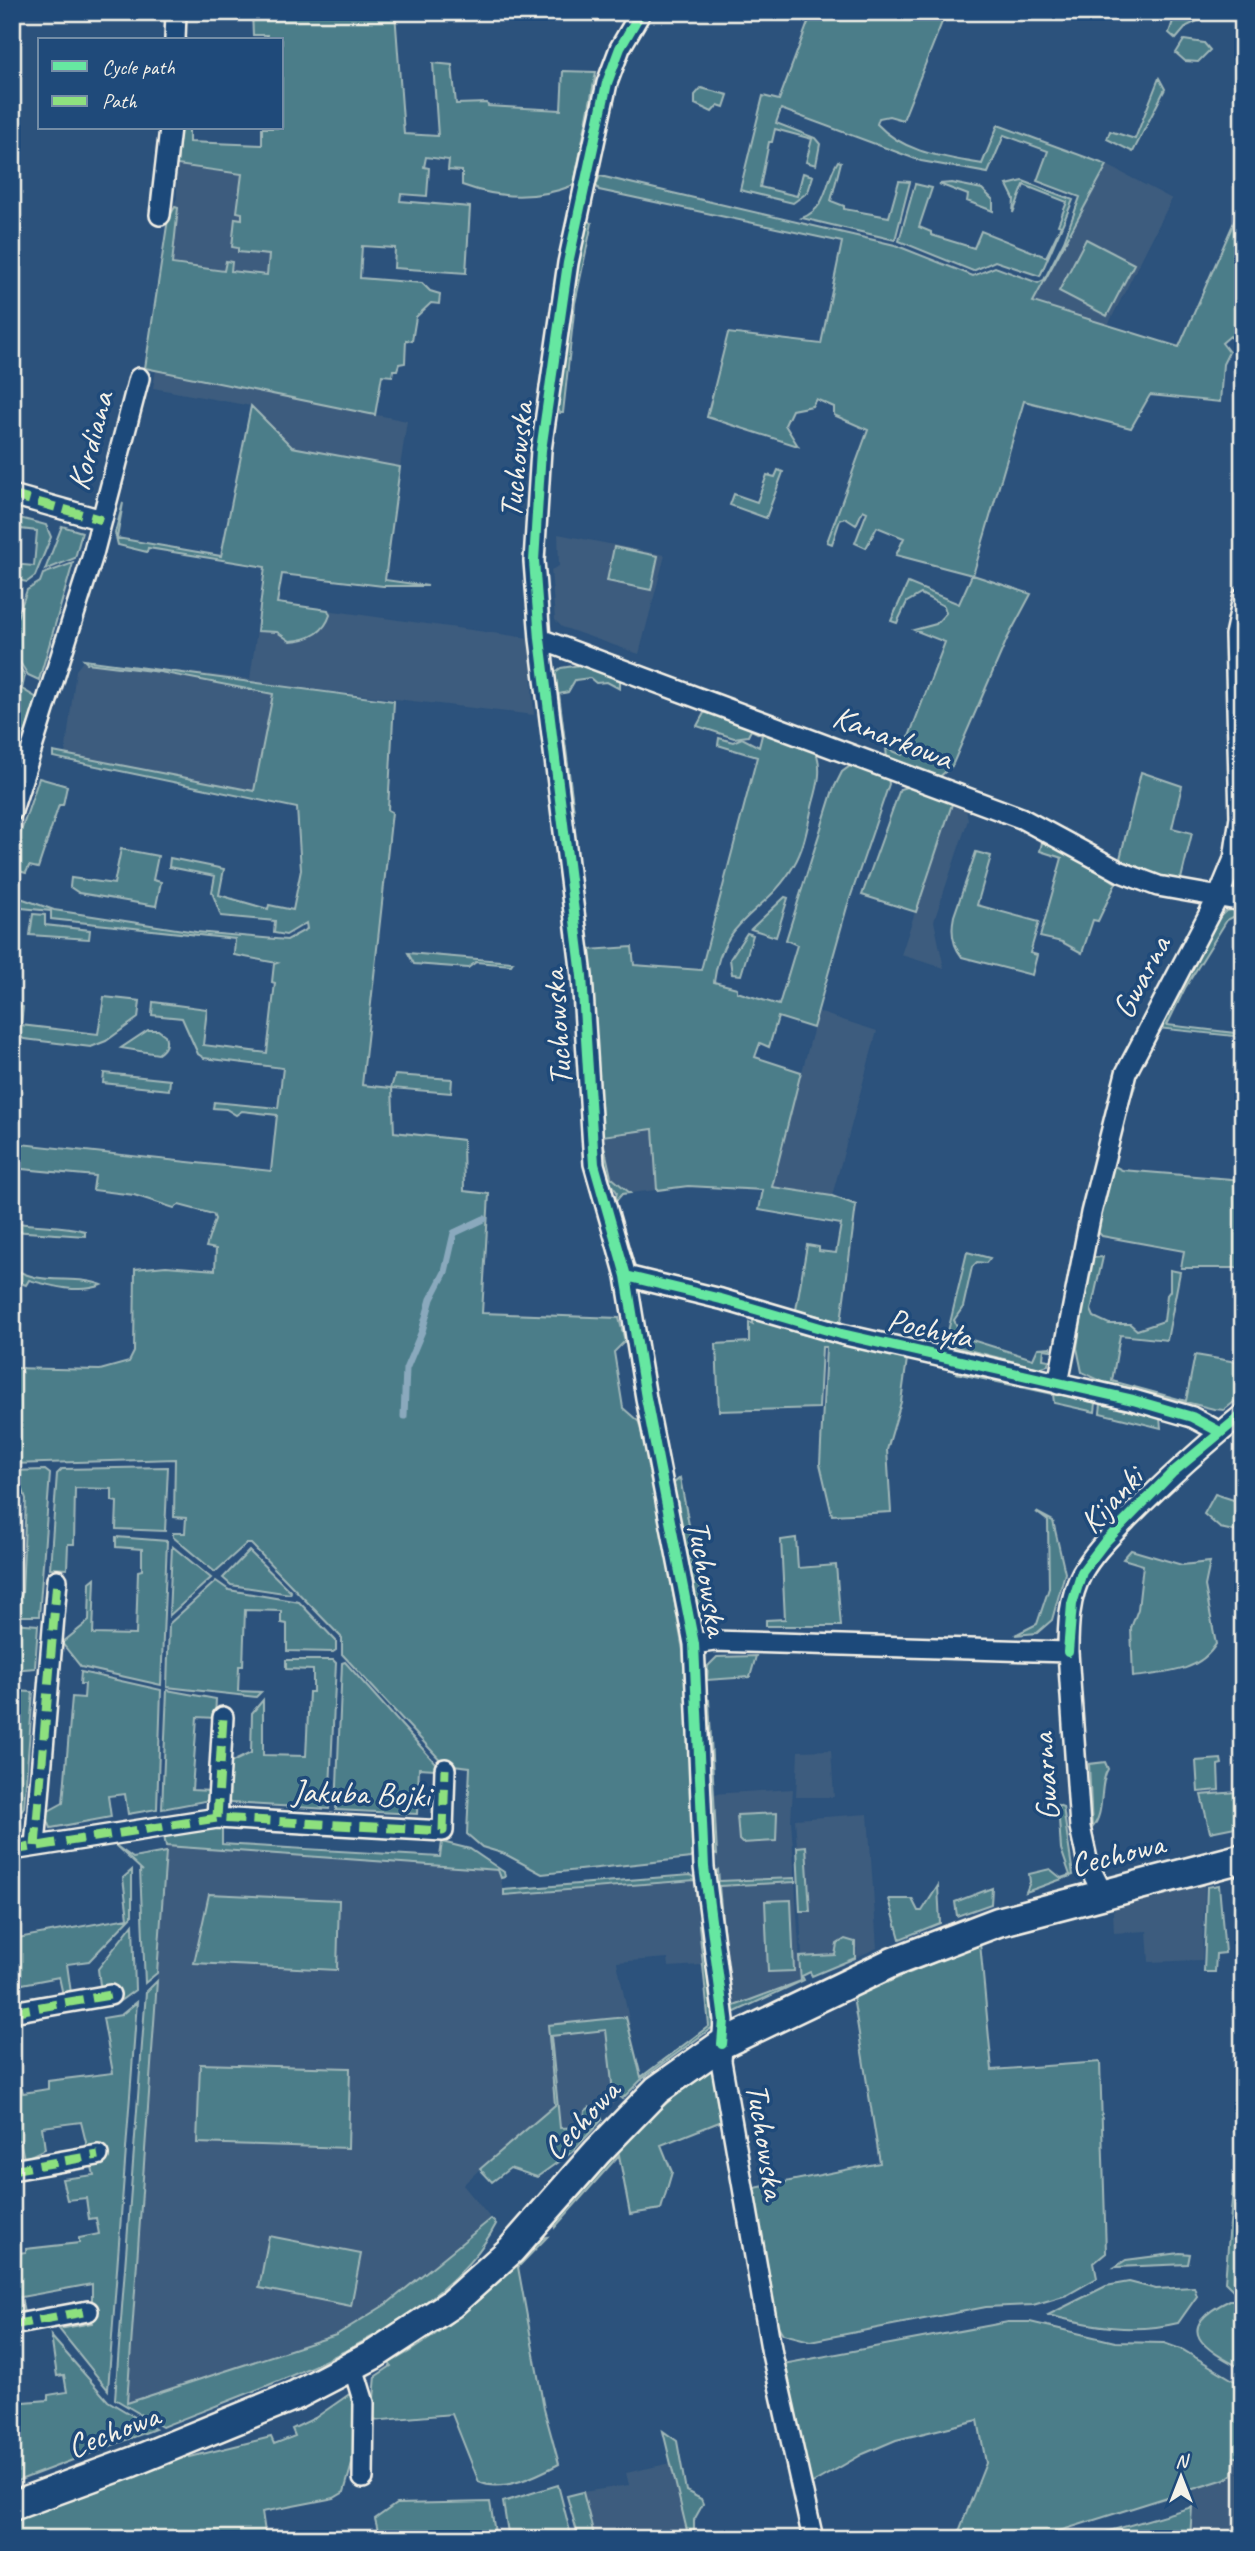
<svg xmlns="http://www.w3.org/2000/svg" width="1255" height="2551" font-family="Caveat,sans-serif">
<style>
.built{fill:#3c5c7e}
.green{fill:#4b7d89;stroke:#a0b7b8;stroke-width:2}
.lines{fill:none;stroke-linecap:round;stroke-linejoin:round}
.stream{stroke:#8aa9bd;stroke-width:7}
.street-casing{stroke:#f4f1e8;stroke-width:24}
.secondary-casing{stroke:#f4f1e8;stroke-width:33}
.street{stroke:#1f4a7a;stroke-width:19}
.secondary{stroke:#1f4a7a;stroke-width:28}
.quiet{stroke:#8de07e;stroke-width:9;stroke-dasharray:18 9;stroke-linecap:butt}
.cycleway-casing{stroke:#1f4a7a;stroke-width:15}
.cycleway{stroke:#66e7a1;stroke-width:10}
.labels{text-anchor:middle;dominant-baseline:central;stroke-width:7;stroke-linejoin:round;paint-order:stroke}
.street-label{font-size:33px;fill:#f4f1e8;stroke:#1f4a7a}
</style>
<rect width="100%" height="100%" fill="#2c527c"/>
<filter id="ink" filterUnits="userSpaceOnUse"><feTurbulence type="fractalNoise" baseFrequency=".0143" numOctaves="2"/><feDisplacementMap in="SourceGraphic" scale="14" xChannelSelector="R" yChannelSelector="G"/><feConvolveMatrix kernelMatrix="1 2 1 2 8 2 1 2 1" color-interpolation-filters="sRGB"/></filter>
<g filter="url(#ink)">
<path class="built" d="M177 165 277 173 403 166 400 201 304 278 159 271 168 219 177 198Z
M1107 165 1172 199 1108 325 1033 302Z
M156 370 407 421 400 467 292 447 251 406 153 388Z
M558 534 665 555 639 654 562 627 555 620 551 570 559 566Z
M261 601 529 638 534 715 275 685 254 792 65 755 76 670 84 660 250 679Z
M950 805 966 810 968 820 934 921 944 968 901 955Z
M818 1012 877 1031 832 1196 771 1187Z
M653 1129 657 1190 630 1193 611 1177 601 1135Z
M831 1750 834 1797H796L798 1751Z
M793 1789 791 1820 795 1878 718 1881 711 1794Z
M868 1814 877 1948 855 1958 857 1948 836 1955 802 1957 800 1911 810 1910 806 1846 797 1847 795 1819Z
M166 1846 499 1870 504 1894 695 1880 702 1965 669 1967 668 1958 617 1962 641 2077 587 2129 557 2131 554 2105 480 2169 463 2185 491 2219 388 2303 336 2335 127 2404Z
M795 1882 801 1981 734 2006 730 2002 719 1885Z
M1202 1884 1205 1885 1202 1960 1149 1962 1147 1931 1114 1933 1113 1911 1118 1904Z
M1234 2456H1239L1238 2474 1243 2475V2539H1190L1194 2487 1228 2478 1233 2474Z
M671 2463 689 2539H595L583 2492 629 2485 626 2473Z"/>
<path class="green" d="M252 12H395L404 134 438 136 433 63 452 65 456 104 487 103 488 106 561 110 563 71 596 72 574 185C536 200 500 199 462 185V171L448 170 449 160 426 157 424 167 429 168 427 196 401 194 400 201 470 207 466 273 394 268 395 248 362 246 360 278 422 283 430 291 440 294 439 304 431 303 416 317 412 341 406 340 405 363 399 364 397 370H393L392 376 382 375 375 415 145 368 168 219 175 207 178 208 172 264 224 271 226 261 232 262 231 271 267 275 269 255 238 252V248L232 247 235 218 242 219V213L237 212 242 174 177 165 180 128H189V142L262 145V128H282V40H267V35H253Z
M812 12H946L903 120 889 116 879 118 877 124C904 153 944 157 982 164L998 125 1107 165 1033 302 1179 347 1238 213 1243 211V339L1237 343 1230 336 1222 343 1229 352 1223 364 1220 402 1150 395 1131 428 1024 401 973 575 1031 594 1007 639 952 766 937 779 887 758 886 748 902 755 945 642 914 630 936 624 946 613 944 606 921 594 907 602 897 623 891 621 908 583 959 604 972 575 896 555 904 538 877 527 866 548 855 543 867 512 863 510 856 525 845 518 840 520 832 544 827 542 868 430 834 415V407L816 399 812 406 792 410 785 425 798 446 707 417 728 333 821 344 842 242 599 190 596 185 600 176 895 245 973 276 995 267 1038 283 1044 280 1064 241 1080 197 1037 181 1048 151 1004 135 988 173 921 161 781 109 776 123 815 138 820 144 816 165 806 162 812 139 775 129 772 142H769L760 187 797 196 803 173 813 176 808 192 793 203 740 190 763 96 779 100Z
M1176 12H1213L1214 13 1187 26 1176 39 1169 33Z
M1184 40 1204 43 1210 50 1198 62 1185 61 1176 53Z
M1159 78 1165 89 1133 152 1107 139 1110 131 1135 139Z
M701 88 728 95 724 107 718 105 712 112 695 104V95Z
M838 161 841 162 831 201 844 206V209L889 217 899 181 910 182 895 240 802 218C829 207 824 183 838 161Z
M1023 181 1073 200 1040 276 995 261 973 271 899 241 915 184 932 188 919 227 931 232V235L974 248 981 231 1046 257 1061 226 1058 225 1067 202 1024 185 1013 213 1014 199 1007 185Z
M952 183 982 189 993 200V211L967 201 968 195 939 184Z
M587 221 592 223 575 303 563 413H560L557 405 567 323Z
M1086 239 1134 264 1107 316 1059 291Z
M251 406 292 447 400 467 385 580 428 586H383L282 574 277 603 328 610 330 615C324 634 308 640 290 641L277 632 257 631 265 567 148 548 147 552 118 545 115 533 123 503 117 538 221 556Z
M778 470 783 472 766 518 730 505 734 494 757 502 767 475 775 477Z
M12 516 46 525 51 537 35 576 27 582 12 579V564L34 566 37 531 12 528Z
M62 526 82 532 75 558 45 570Z
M614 547 658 556 651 590 607 581Z
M73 563 39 680 28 675 12 650V632L27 590 40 582 43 574Z
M12 657 25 675 22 689 37 698 12 773V727L17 714 12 709Z
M84 660 394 701 388 810 392 812 362 1085 391 1088 395 1075 452 1079 451 1093 392 1088 394 1132 463 1140 464 1191 489 1194 482 1313 619 1318 625 1341 614 1352 623 1408 639 1422 653 1480 683 1650 695 1853 691 1858 542 1874 505 1854 482 1847 467 1834 470 1767 444 1764 342 1654V1638L251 1544H246L215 1572 173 1537V1533H185L186 1518 174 1517 175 1459 12 1464V1368L100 1370 129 1362 134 1352 135 1269 166 1266 215 1270 216 1249 206 1247 215 1219 213 1214 179 1205 174 1208 134 1195 93 1190 95 1176 12 1168V1143L271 1171 277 1115 242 1111 236 1115 226 1109 213 1108 214 1102 278 1108 283 1068 204 1058 198 1054 182 1018 152 1015 153 1002 207 1009 203 1045 267 1053 275 983 272 982 274 964 277 963 234 955 235 939 51 919V911L12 907V895L54 910 196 932 287 940 307 929 306 923 286 935 274 933 275 921 221 916 212 892 215 876 169 867 170 858 224 869 219 895 268 909 269 905 293 910 301 870 297 808 53 757V752L254 791 273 694 160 672 87 663Z
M580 665 620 677V689L607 682 596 683 590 678 575 680 568 692 559 694 574 812H570L551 675 561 668Z
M710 711 815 750C823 767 818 786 813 803 808 823 805 847 794 865 767 914 722 916 714 982L737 988V992L779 1005 797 945 786 940 833 790 842 772 853 764 888 778 889 784 847 907 813 1028 778 1017 769 1047 760 1043 755 1057 801 1072 772 1187 832 1196 856 1205 841 1322 796 1310 807 1245 819 1247V1251L836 1253 841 1224 759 1210 763 1190 688 1186 657 1190 653 1129 602 1136 611 1177 630 1193 622 1194 615 1202 617 1192 608 1180 598 1140 576 875 579 870 588 950 632 947 634 965 701 970 757 757 718 745 719 738 733 742 742 738 759 747 762 735 751 730 748 736 734 738 697 726 704 713Z
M1141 772 1182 786 1172 828 1192 833 1180 883 1157 879 1119 863Z
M39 778 67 786 63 805H59L38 868 29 866 26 873 12 869V858Z
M910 786 953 801 916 912 862 895 900 789Z
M1043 838 1067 849 1116 883 1098 921 1093 920 1082 953 1062 942 1040 937 1062 858 1040 851Z
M121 849 158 856 153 880 161 882 156 906 79 893 70 887 71 878 114 884Z
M976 852 991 856 977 905 1039 922 1030 953 1037 955 1032 975 962 957C952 945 951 930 954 916Z
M785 897 788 898 776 937 751 929Z
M1238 909 1243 910V917L1235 916 1227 920 1185 988 1167 1025 1243 1034V1037L1157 1028 1217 919 1226 911Z
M33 914 45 915V925L90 930 89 939 30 935Z
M747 933 753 935 741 975 732 974 730 959Z
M408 953 513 962 511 965 476 962 468 968 414 964Z
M104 997 140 1001 138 1018 106 1041 91 1047 24 1039 12 1032V1005L23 1007 21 1025 98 1034Z
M148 1030H158L165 1035C168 1044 165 1049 158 1054L121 1048Z
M104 1073 170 1080 169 1090 103 1083Z
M1130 1086H1135L1123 1120 1114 1166 1122 1170 1243 1180V1268H1181L1184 1251 1102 1236 1096 1230Z
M12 1222C37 1227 61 1224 85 1231V1236L12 1231Z
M967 1252 990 1258 986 1263 977 1262 972 1267 963 1307 954 1320 962 1337 1033 1359 1038 1348 1051 1347V1350L1044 1349 1043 1359 1049 1360 1048 1365 1039 1368 945 1344Z
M1103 1257 1091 1310 1094 1317 1109 1324H1130L1137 1330 1164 1321 1167 1295 1170 1291V1270L1180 1272 1167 1340 1120 1335 1112 1381 1186 1401 1195 1355 1243 1363V1395L1224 1410 1214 1409 1103 1382 1082 1372 1077 1348 1090 1258Z
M12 1266C34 1287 76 1274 102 1285 80 1294 51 1286 29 1280L26 1285 12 1280Z
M753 1318 802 1334 907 1359 901 1402 887 1450 891 1512 832 1515 820 1464 826 1347H822L819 1408 719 1411 716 1344 749 1342V1322L753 1324Z
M958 1370 1096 1403 1095 1412 1054 1403 1053 1394 956 1373Z
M1101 1404 1160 1418 1161 1428 1100 1413Z
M168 1467 165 1531 116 1529 117 1502 112 1501V1489L75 1488 74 1544H68L67 1569 50 1568 57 1474 62 1469Z
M45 1470 50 1474 39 1616H17L15 1607 22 1594 26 1499 23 1490 12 1485V1471Z
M680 1478 707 1619 713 1624 709 1632 701 1627 673 1484Z
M1215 1494 1243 1503V1533L1220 1528 1204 1514Z
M1036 1512 1053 1521 1065 1573 1052 1620 1037 1633 1015 1635 1037 1624 1049 1588 1048 1521Z
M116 1537 167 1541 161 1685 81 1667 62 1643 89 1621 90 1582 95 1578 93 1634 136 1635 138 1571 142 1570V1549L116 1547Z
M796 1538 798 1568 836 1565 841 1626H766V1620L785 1619 781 1540Z
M172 1546 211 1578 169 1616Z
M1131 1550 1182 1565 1210 1562 1205 1586 1216 1644C1199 1673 1164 1673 1133 1677L1131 1628 1138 1609 1143 1565 1123 1559Z
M249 1551 291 1592 290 1594 231 1585 223 1578Z
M216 1581 229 1590 299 1602 336 1641V1650L333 1652 287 1651V1624L281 1623V1611L245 1610 243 1666H239L238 1691 261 1692 256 1697 167 1687 169 1624Z
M12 1623 38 1625 35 1668 12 1670Z
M756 1656 750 1677 707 1680 708 1666 717 1657Z
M286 1660H333L336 1663 329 1809 230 1803 227 1797 228 1764 251 1753 252 1713 263 1700V1755L306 1756 309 1692H313V1670L286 1669Z
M345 1662 437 1765 435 1769 419 1768 417 1814 336 1810 342 1663Z
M81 1672 161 1690 157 1809 128 1814 125 1794 108 1796 111 1817 51 1828 45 1813 63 1803 72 1697 84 1698 85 1684H80Z
M167 1690 216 1699 215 1718 197 1717 192 1790 211 1791 210 1800 162 1809Z
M13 1691 33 1692 24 1807 20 1812 12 1813Z
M707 1699 709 1700 717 1855 711 1853Z
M1221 1759 1222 1764 1218 1765 1219 1790 1198 1792 1196 1761Z
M1105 1762 1108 1769C1098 1785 1106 1813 1092 1828L1089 1764Z
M1237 1792 1240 1826 1210 1832 1201 1795Z
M1058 1805 1063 1807 1073 1875 1026 1892 1030 1882 1029 1874 1050 1869 1061 1878 1070 1875 1061 1849Z
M777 1813 776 1841 742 1843 739 1840 737 1815Z
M222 1828V1844L440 1857 442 1842 470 1849 504 1872 505 1877 501 1878 498 1870 166 1846 164 1836Z
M115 1845 133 1858 166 1852 157 1973 145 1983 140 1869 143 1871Z
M806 1846 810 1911H800L797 1847Z
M132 1870V1916L89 1961 67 1964 71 1993 63 1995 59 1977 12 1986V1939L128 1918 123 1878Z
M718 1870 719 1881 795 1878V1882L719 1886 730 2001 734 2006 801 1981 799 1957 835 1955 837 1944 845 1939 855 1942V1958L812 1976 810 1972 802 1976 804 1980 733 2013 730 2010 713 1875Z
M690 1875 698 1880V1907L695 1880 504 1895V1890Z
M1219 1885 1225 1953 1216 1954 1215 1972H1204L1207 1887Z
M938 1886 940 1923 900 1939 889 1899H912L918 1911H922Z
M992 1888 991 1904 957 1916 955 1902Z
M209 1894 339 1900 337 1970 194 1963Z
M791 1900 794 1971 768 1972 765 1901Z
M133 1924 135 1990 116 2004 100 1985 98 1969Z
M699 1925 702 1926 713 2027 642 2079 622 2099 613 2092 606 2030 551 2036 560 2128 583 2127 585 2111 590 2107 600 2112 602 2120 572 2152 537 2177 510 2168 492 2182 480 2169 555 2105 548 2025 626 2017 641 2077 709 2026Z
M980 1943 992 2070 1100 2062 1106 2253 1094 2263 1097 2278 1067 2295 1033 2305 986 2307 810 2341 783 2334 776 2323 750 2189 880 2163 853 1997Z
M157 1981 127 2403 336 2335 388 2303 491 2219 496 2224C440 2331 268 2384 162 2427L115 2399 146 1992Z
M137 2002 108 2390 59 2329 92 2323V2284L21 2297 24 2313 15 2315 12 2254 26 2252V2249L79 2243V2238L99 2234 96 2218 89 2219 86 2198 67 2200 62 2179 94 2175 81 2122 42 2127 45 2149 24 2159 20 2140 12 2141V2090L22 2089 23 2093 48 2089V2081L113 2073 103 2018 121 2015Z
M200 2064 350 2068 348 2148 197 2143Z
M712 2066 732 2162 729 2163 722 2121 661 2145 672 2172 661 2209 630 2214 619 2155 555 2227V2222L645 2121Z
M1243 2187V2288L1233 2290 1225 2282 1233 2188Z
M269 2236 361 2254 351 2306 259 2288Z
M547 2237 518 2267 544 2409 559 2464C538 2475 503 2493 479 2482L452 2414 372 2421 376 2376 391 2366 389 2363C448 2332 496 2286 541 2238Z
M1180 2253 1190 2254 1188 2264 1115 2267 1126 2260Z
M1129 2282 1156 2289 1194 2287 1197 2296 1178 2323C1133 2334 1092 2326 1048 2315L1106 2286Z
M1230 2300H1243V2369C1204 2349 1170 2329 1230 2300Z
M1008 2322H1030L1115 2342 1164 2343 1183 2350 1243 2386 1240 2464 1238 2457H1234L1233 2474 1228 2478 1034 2539H956L986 2463 978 2420 896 2440 863 2454 809 2485 783 2364Z
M51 2336 108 2401 155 2429 12 2483V2403L48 2400V2395L67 2392 64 2375 57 2376Z
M351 2393 355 2396 356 2450 344 2492 334 2498 262 2512 266 2539H12V2520L188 2452 190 2457 271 2437 274 2444 295 2436 292 2429 315 2418Z
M663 2431 677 2441 686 2491 701 2499 703 2504 694 2520V2533L713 2539H689Z
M558 2485 572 2539H509L503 2502Z
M583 2492 595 2539H579L567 2496Z
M490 2502 496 2539H380L375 2519 396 2504Z
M1192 2507 1190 2539H1133V2535L1114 2539H1082Z"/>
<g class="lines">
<path class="stream" d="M404 1416 406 1369 422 1331 431 1299 445 1272 454 1233 484 1219"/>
<g class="street-casing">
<path id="street" d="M641 12 620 48 607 83 568 263 541 450 534 561 540 639 582 976 594 1164 626 1276 646 1398 694 1644 704 1867 724 2020 721 2061 772 2354 813 2539
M175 40 176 12
M160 215 170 128
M12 495 102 520
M540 639 1021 818 1121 872 1158 886 1243 901
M12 811 92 558 139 378
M626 1276 721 1299 841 1334 1133 1400 1192 1417 1220 1432
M1058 1384 1091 1213 1126 1073 1219 895 1234 859 1240 817 1235 635 1243 598
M694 1644 714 1641 1068 1652
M217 1818 223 1717
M35 1846 57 1580
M12 1850 217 1818 443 1831 445 1769
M1102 1892 1088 1864 1080 1827 1068 1652C1068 1626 1069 1597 1082 1573 1093 1553 1111 1536 1127 1519 1164 1482 1202 1447 1243 1414
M12 2012 110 1995
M12 2170 98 2155
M12 2325 88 2311
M353 2367 364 2403 363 2478"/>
</g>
<g class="secondary-casing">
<path id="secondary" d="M12 2506 132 2462 296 2395 375 2354 451 2304 511 2250 597 2152 657 2090 722 2044 893 1962 998 1922 1243 1858"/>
</g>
<use href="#street" class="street"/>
<use href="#secondary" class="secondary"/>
<path class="quiet" d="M12 495 102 520
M217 1818 223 1717
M35 1846 57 1580
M12 1850 217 1818 443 1831 445 1769
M12 2012 110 1995
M12 2170 98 2155
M12 2325 88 2311"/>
<g class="cycleway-casing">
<path id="cycleway" d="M641 12 620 48 607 83 568 263 541 450 534 561 540 639 582 976 594 1164 626 1276 646 1398 694 1644 704 1867 724 2020 722 2044
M626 1276 721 1299 841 1334 1133 1400 1192 1417 1220 1432
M1068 1652 1072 1604 1082 1572 1104 1543 1172 1473 1243 1414"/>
</g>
<use href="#cycleway" class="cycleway"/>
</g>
</g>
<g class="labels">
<g class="street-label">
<text transform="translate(90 441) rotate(-75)">Kordiana</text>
<text transform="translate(516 460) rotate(-84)">Tuchowska</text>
<text transform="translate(893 737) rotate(21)">Kanarkowa</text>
<text transform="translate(1141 977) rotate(-62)">Gwarna</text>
<text transform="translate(557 1028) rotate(-94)">Tuchowska</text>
<text transform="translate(930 1328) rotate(13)">Pochyła</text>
<text transform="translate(1111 1500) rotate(-47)">Kijanki</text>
<text transform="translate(708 1578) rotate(80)">Tuchowska</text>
<text transform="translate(1045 1777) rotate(-94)">Gwarna</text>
<text transform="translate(361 1793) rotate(2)">Jakuba Bojki</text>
<text transform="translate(1117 1854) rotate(-14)">Cechowa</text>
<text transform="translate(581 2120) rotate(-47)">Cechowa</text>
<text transform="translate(766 2141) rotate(81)">Tuchowska</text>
<text transform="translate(113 2431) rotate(-21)">Cechowa</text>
</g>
</g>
<rect width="1255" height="2551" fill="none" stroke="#1f4a7a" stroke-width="42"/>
<rect x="21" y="21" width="1213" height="2509" fill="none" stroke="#f4f1e8" stroke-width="2.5" filter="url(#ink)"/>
<rect x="38" y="38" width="245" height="91" fill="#1f4a7a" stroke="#748da6" stroke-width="2"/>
<rect x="52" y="61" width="35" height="10" fill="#66e7a1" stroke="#748da6" stroke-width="2"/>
<text x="102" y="74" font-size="21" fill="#f4f1e8">Cycle path</text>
<rect x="52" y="96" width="35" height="10" fill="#8de07e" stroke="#748da6" stroke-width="2"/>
<text x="102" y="108" font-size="21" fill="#f4f1e8">Path</text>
<g transform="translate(1181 2477)" stroke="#1f4a7a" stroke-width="5" paint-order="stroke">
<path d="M0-5L12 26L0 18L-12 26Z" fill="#f4f1e8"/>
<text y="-10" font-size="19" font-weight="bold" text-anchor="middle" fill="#f4f1e8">N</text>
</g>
</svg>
